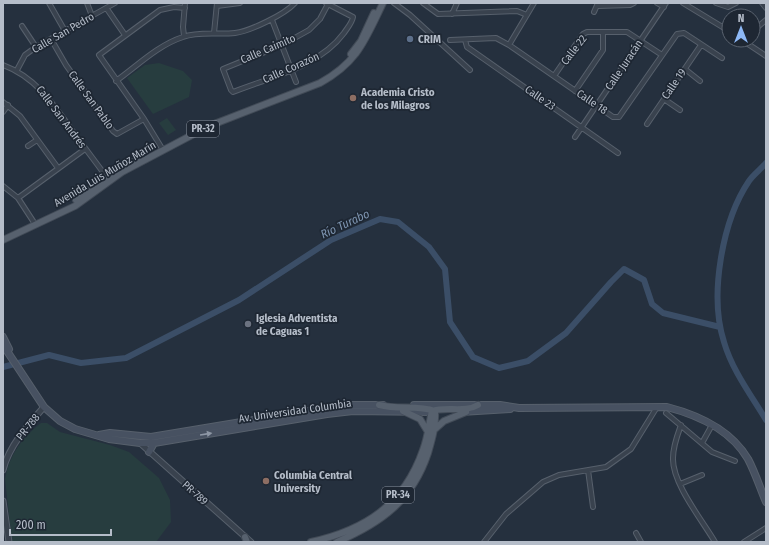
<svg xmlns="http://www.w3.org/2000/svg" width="769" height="545" font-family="'Fira Sans Condensed',sans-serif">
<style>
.garden{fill:#273d3f}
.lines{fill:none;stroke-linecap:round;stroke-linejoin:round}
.river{stroke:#3b4e67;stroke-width:6}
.minor-casing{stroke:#57606c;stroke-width:6}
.tertiary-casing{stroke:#57606c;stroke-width:7}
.secondary-casing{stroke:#57606c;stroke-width:8}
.primary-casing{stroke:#424b57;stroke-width:8}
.minor{stroke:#39424e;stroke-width:4}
.tertiary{stroke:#39424e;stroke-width:5}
.secondary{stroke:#475161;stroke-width:6}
.primary{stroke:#57616e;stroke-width:6}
.oneway{fill:#8e97a5}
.service-dot{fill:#5c6f8a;stroke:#1e2733;stroke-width:1.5}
.education-dot{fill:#8d6e63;stroke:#1e2733;stroke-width:1.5}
.worship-dot{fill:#6b7280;stroke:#1e2733;stroke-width:1.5}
.labels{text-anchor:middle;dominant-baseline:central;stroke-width:3.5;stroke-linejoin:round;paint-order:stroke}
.shield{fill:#1e2733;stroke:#88909c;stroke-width:1}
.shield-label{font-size:10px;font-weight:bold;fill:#b5bdc9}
.street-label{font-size:11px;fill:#b5bdc9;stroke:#1e2733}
.poi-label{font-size:11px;font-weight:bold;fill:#b5bdc9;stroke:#1e2733;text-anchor:start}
.water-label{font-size:12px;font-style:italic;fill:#7d94b0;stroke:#1e2733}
</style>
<rect width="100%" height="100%" fill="#25303e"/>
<path class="garden" d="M159 63 183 71 192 80 189 97 153 114 127 78 145 65Z
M167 118 176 130 168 135 159 123Z
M41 423H47L60 432 110 445 129 452 159 478 170 500 171 522 156 542H12L5 479C9 456 22 437 41 423Z"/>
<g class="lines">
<path class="river" d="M766 163C761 169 753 175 749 181 722 221 709 296 724 342 732 370 751 395 766 420
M3 367 49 355 81 363 126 358 239 300 331 240 380 219 398 222 429 247 445 269 450 322 473 357 499 368 528 361 566 333 611 282 624 269 644 280 652 304 663 313 720 327"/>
<g class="minor-casing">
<path id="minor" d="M49 3 65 31
M87 3 92 16
M326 3 353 17C352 23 348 27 344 33 319 67 271 77 233 92L231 90 223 69 282 45 309 30 320 19 328 4
M394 3 410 15 470 70
M423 3 438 14 517 11 527 15
M657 3 664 7
M683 3 729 31
M716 3 728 7 736 3
M762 3 766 8
M217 6 240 3
M598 6 630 5 634 3
M107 9 125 35
M594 12 598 3
M452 14 457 3
M272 20 296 82
M22 26 36 47
M753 31 766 20
M214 33 217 3
M184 36 183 27 185 3
M51 39 66 65 113 131 117 134 144 119
M450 40 496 38 509 45 613 117H619L677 34 684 33 722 58
M465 40 467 47 618 153
M742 40 766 56
M509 45 534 3
M3 65C38 78 56 108 77 137 87 151 98 165 108 179
M685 69 700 81
M17 70 25 55 36 47 115 3
M554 76 583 34 587 32H627L662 55
M116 81C137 66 158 45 183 37 199 31 218 35 235 33 250 31 284 15 295 3
M575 91 603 50V32
M664 99 680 110
M3 102 20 116 58 168
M3 112 8 105
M647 124 701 45
M575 137 666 3
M28 146 37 140
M163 150 144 119 99 55 160 10 174 7 185 8
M3 186 18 198 35 224
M18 198 85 149
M666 413 712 452 735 461
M681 425C677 436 673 446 673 458 672 483 702 520 715 542
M702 443 712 425
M588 470 593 507
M680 484 702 475
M636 533 641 542
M484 542 506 514 543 482 559 475 606 467 631 449 657 407
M744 542 766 528"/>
</g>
<g class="tertiary-casing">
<path id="tertiary" d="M140 443 251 542
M3 470C9 446 27 426 44 407
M3 501 9 542"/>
</g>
<g class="secondary-casing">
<path id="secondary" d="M3 337 9 349
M3 345 44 407 60 421 75 429 109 439 140 443H154L327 414 353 411 430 412
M414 405H500L519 408 667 407C698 415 731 430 748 459 755 472 760 488 766 502
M461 412 510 409
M99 435 110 433 151 437 326 408 353 405H383
M149 452 154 443"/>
</g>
<g class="primary-casing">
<path id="primary" d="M351 54 361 41 374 13
M76 200 107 177 138 159
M3 240 75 206 122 172 209 126 320 83C358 62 365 40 383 3
M403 411 420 419 428 432
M435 429 444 421 466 412
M245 537 247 542
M311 542C365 530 404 505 423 450 428 437 429 424 432 411 446 406 465 413 478 405
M337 542C381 523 412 501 428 453 432 439 436 426 435 411 417 405 398 410 379 405"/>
</g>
<use href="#minor" class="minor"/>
<use href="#tertiary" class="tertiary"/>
<use href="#secondary" class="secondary"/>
<use href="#primary" class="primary"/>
</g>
<defs><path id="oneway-solid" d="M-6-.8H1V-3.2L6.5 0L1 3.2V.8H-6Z"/></defs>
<use class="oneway" href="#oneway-solid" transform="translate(206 434) rotate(-9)"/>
<circle class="service-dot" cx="410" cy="39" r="4"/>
<g class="education-dot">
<circle cx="353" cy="98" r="4"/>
<circle cx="266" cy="481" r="4"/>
</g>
<circle class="worship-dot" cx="248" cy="324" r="4"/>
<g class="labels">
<g class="shield">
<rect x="187" y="121" width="32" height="16" rx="3"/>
<rect x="382" y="487" width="32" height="16" rx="3"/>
</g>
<g class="shield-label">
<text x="203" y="129">PR-32</text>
<text x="398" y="495">PR-34</text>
</g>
<g class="street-label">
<text transform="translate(63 33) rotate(-30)">Calle San Pedro</text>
<text transform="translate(268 49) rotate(-23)">Calle Caimito</text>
<text transform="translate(574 50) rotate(-52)">Calle 22</text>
<text transform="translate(624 65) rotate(-56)">Calle Juracán</text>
<text transform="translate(291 68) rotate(-24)">Calle Corazón</text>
<text transform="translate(674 84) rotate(-56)">Calle 19</text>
<text transform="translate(540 98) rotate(35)">Calle 23</text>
<text transform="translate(91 100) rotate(54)">Calle San Pablo</text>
<text transform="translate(592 102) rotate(34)">Calle 18</text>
<text transform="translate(61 117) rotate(53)">Calle San Andrés</text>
<text transform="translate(105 174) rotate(-31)">Avenida Luis Muñoz Marín</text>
<text transform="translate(295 411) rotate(-8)">Av. Universidad Columbia</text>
<text transform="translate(28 427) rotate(-51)">PR-788</text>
<text transform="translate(195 493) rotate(42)">PR-789</text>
</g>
<g class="poi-label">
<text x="418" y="39">CRIM</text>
<text x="361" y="92">Academia Cristo<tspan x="361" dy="13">de los Milagros</tspan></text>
<text x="256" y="318">Iglesia Adventista<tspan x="256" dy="13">de Caguas 1</tspan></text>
<text x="274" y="475">Columbia Central<tspan x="274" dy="13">University</tspan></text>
</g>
<g class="water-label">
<text transform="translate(345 224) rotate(-25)">Río Turabo</text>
</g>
</g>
<rect width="769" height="545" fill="none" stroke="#b5bdc9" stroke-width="8"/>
<g transform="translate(741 28)"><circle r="19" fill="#1e2733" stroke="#5a636f"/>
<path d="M0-3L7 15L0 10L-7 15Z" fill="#8db8f6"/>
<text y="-6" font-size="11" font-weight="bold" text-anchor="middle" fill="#b5bdc9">N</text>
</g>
<path d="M10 529v6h101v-6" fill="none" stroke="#b5bdc9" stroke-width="2"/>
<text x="16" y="529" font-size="12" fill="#b5bdc9" stroke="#1e2733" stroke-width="3" paint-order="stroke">200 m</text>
</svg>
